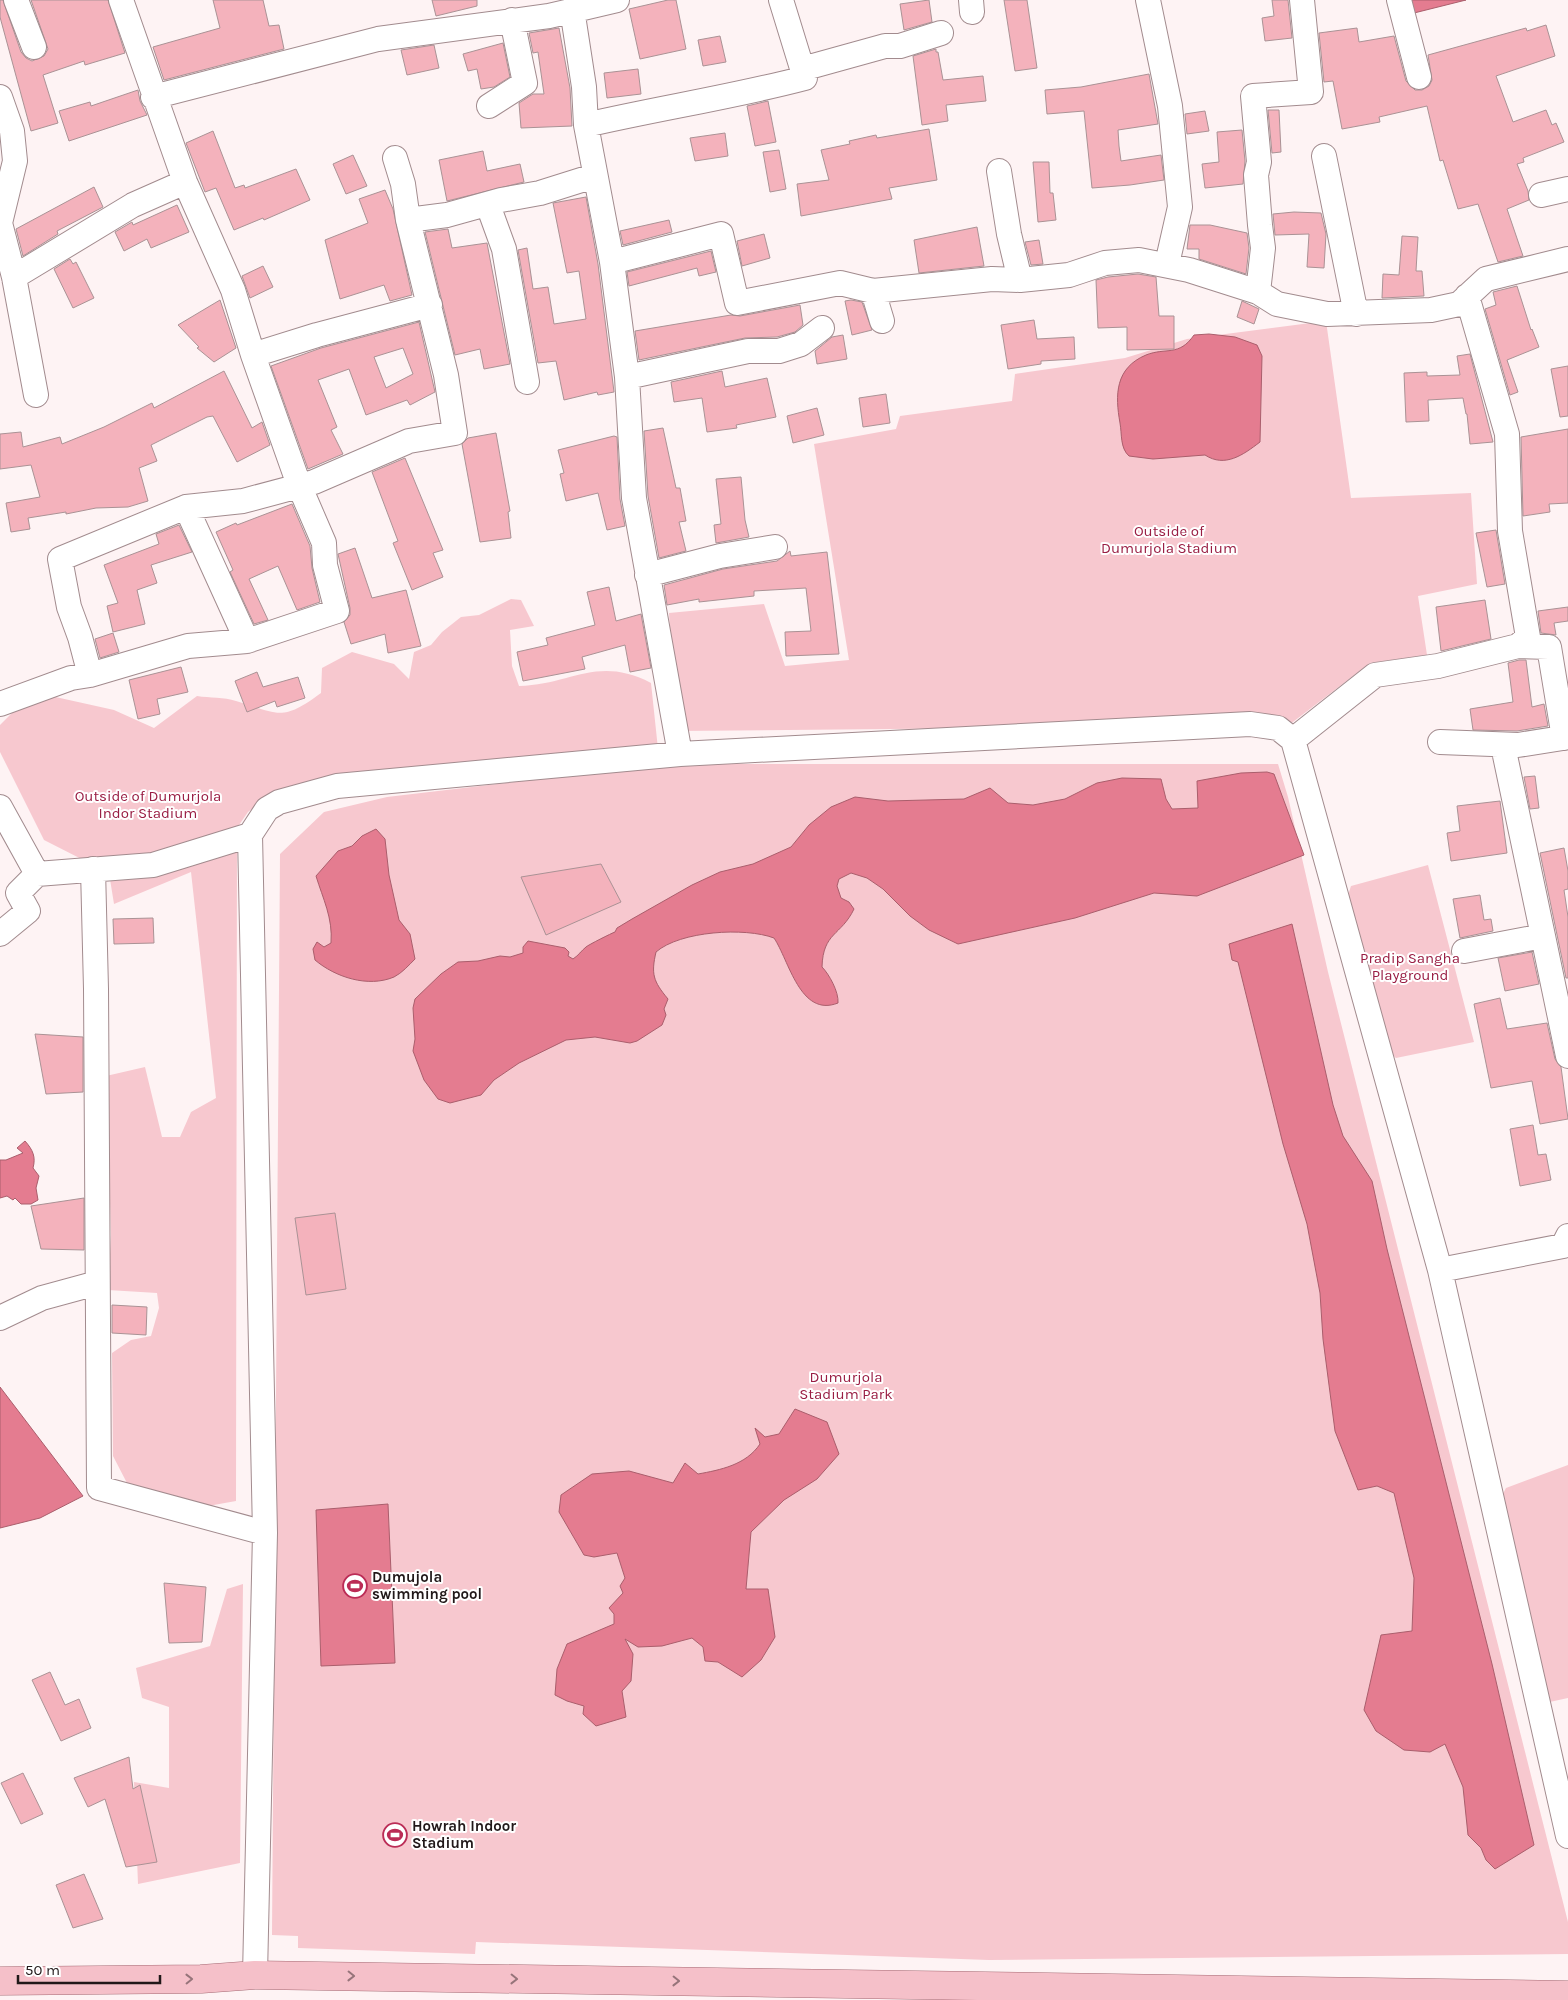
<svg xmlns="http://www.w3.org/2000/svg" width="1568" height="2000" font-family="Karla,sans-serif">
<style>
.green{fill:#f7c8cf}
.water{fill:#e47c90;stroke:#aa5e6c}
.building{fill:#f4b2bc;stroke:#aa9295;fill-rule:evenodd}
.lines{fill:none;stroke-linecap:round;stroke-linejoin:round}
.minor-casing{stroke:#a28b8e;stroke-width:26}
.major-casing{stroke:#a66a74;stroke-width:29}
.minor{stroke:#fff;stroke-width:24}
.major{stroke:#f5c0c9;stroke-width:28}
.oneway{stroke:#96747a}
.labels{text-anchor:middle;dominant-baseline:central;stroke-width:4;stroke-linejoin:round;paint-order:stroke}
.park-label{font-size:15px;fill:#991d43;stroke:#fff}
.poi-label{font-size:15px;font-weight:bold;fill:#211819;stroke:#fff;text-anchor:start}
</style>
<rect width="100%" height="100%" fill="#fef3f4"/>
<path class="green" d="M1326 321 1351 498 1471 493 1477 584 1418 596 1427 655 1370 663 1289 725 676 731 669 613 764 604 785 666 849 660 814 444 896 429 900 416 1012 401 1015 374 1125 358 1187 339Z
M511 599 521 600 534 626 510 630 512 666 519 686C571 685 597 655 651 683L658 749 264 799 248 812 237 828 236 1501 158 1515 128 1485 113 1456 112 1353 131 1340 151 1336 159 1308 157 1293 108 1290 111 1235 106 1076 145 1067 162 1137H180L191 1112 216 1098 191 872 114 904 109 873 44 840 0 752V725L33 692 114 710 154 728 197 696C210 698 224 697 236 701 279 714 282 722 321 693L322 668 352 652 394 664 409 679 414 652 431 645 442 632 461 617 479 615Z
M681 764H1278L1288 797 1328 972 1568 1922V1954L989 1960 476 1942 475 1954 298 1948V1936L272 1935 280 854 324 812 387 797 640 767Z
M1428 865 1474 1042 1396 1058 1389 1052 1348 895 1351 886Z
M1568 1465V1698L1545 1703 1498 1503 1506 1488Z
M243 1584 240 1863 138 1884 134 1782 169 1788V1707L142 1698 136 1668 210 1646 227 1589Z"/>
<path class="water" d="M1403 0H1466L1406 15Z
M1209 334 1235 337 1257 345 1262 356 1260 442C1243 455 1225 468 1205 455L1153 459 1129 456C1120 448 1122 434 1120 423 1115 395 1115 368 1146 355 1166 347 1179 357 1194 335Z
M1267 772 1274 774 1304 855 1197 896 1154 893 1075 918 958 944 929 930 910 916 883 889 867 878 851 873 839 879 837 886 841 898 849 902 854 909C841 936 823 932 822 967 829 974 839 992 838 1003 800 1018 789 960 774 938 745 927 680 931 656 952 651 974 653 981 668 999L664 1009 666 1015 662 1025 637 1041 630 1043 595 1037 566 1040 519 1063 494 1080 481 1095 450 1103 438 1099 424 1080 413 1051 415 1039 413 1008 415 999 441 974 458 962 478 961 500 956 510 957 523 953V947L528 941 565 948 569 952 568 956 573 959C579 955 581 951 586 947 588 945 612 933 615 932L617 928 632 919 692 885 720 872 753 864 791 847 809 825 831 807 855 797 888 801 964 799 990 788 1008 803 1033 805 1065 799 1097 783 1122 778 1161 779 1166 799 1172 809 1198 808 1197 781 1241 773Z
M376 829 385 839 389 875 399 920 410 934 415 959C409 965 402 973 394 977 368 988 335 977 315 960L313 949 317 942 324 947 331 943C333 918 323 899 316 876L338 851 352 846 362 836Z
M1292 924 1333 1105 1343 1136 1372 1181 1387 1249 1492 1664 1534 1845 1495 1869 1486 1860 1481 1848 1468 1835 1463 1787 1445 1744 1430 1752 1404 1750 1376 1731 1364 1710 1381 1635 1412 1631 1414 1578 1394 1493 1377 1486 1358 1490 1335 1431 1323 1339 1320 1293 1307 1224 1283 1144 1238 962 1232 960 1229 944Z
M25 1141C33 1150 36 1157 33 1168L39 1176 36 1188 38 1200 31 1204H21L15 1198 13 1200 7 1196 0 1198V1160H6L23 1153 17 1148Z
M0 1387 83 1496 40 1518 0 1528Z
M795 1409 827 1422 839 1454 817 1479 784 1500 751 1532 746 1589H768L775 1637 761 1660 742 1677 718 1662 705 1661 703 1647 692 1638 662 1646 638 1647 625 1639 633 1654 631 1681 622 1691 626 1717 596 1726 583 1714 584 1706 567 1701 555 1695 557 1669 567 1644 614 1624V1614L609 1608 623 1593 620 1586 625 1578 617 1553 594 1557 584 1555 559 1512 561 1495 592 1474 629 1471 673 1483 685 1463 698 1474C720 1470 746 1465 760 1444L755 1428 765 1437 779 1434Z
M388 1504 395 1663 321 1666 316 1510Z"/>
<path class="building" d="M0 0H3L21 52 26 58 32 61 44 56 48 49 31 0H108L125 53 85 65 84 61 43 75 58 123 31 131 0 17Z
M213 0H263L269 26 279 25 284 49 164 80 153 47 220 28Z
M432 0H477V6L436 16Z
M668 0H676L686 49 640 59 629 9Z
M929 0 932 22 904 30 900 4Z
M1004 0H1027L1037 68 1015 71Z
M1272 0H1288L1292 38 1265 41 1262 18 1274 16Z
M1546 25 1555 56 1496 76 1513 122 1546 110 1552 125 1556 123 1564 142 1523 158 1524 162 1517 164 1528 191 1529 200 1507 209 1523 256 1498 262 1478 204 1458 209 1443 160 1440 161 1427 106 1379 117 1380 122 1342 129 1333 81 1324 82 1319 33 1357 28 1359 42 1394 36 1406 81 1415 90H1422L1429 86 1432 80 1428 55 1526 28 1527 31Z
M559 28 570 88 572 126 521 128 519 103 533 94H544L538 52 533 53 529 33Z
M720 36 726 62 703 66 698 40Z
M503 43 510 77 494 87 481 89 477 69 468 71 463 54Z
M434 45 439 68 407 75 401 50Z
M936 49V52H938L943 80 983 76 986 101 946 105 948 121 922 125 913 56Z
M638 69 641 94 607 98 604 73Z
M1149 74 1158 124 1118 130 1119 146 1121 161 1161 155 1164 180 1130 185 1092 188 1084 111 1047 114 1045 90 1081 87Z
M138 90 140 101 147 115 69 141 59 111 90 102 91 106Z
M768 101 776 142 755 146 747 106Z
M1268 110H1279L1281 152 1272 153Z
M1205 111 1209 131 1187 134 1185 114Z
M929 129 937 180 889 188 892 199 801 216 797 184 829 180 821 150 850 144 849 141 876 135 877 138Z
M1242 130 1245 161 1243 184 1205 188 1202 164 1219 162 1217 132Z
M213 131 235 188 244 185 245 188 296 169 310 200 264 220 263 218 234 230 216 188 205 192 186 143Z
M725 133 728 156 695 161 690 138Z
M779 150 786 189 770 192 763 152Z
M483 151 487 171 520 164 524 182 447 201 439 160Z
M353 155 367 186 346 194 333 164Z
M1033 162H1049L1050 193H1053L1056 220 1038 222Z
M94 187 103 207 57 231 58 234 23 256 16 229Z
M385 190 393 209 412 295 390 301 384 285 340 299 325 240 368 223 359 199Z
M586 197 598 264 614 392 598 395 597 392 564 400 556 361 538 363 518 250 527 248 533 289 548 287 554 324 586 319 579 271 567 273 553 203Z
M177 205 189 232 151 248 147 239 124 251 115 232 132 222 133 225Z
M1294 212 1321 213 1326 234 1324 268 1307 267 1309 234 1275 235 1273 214Z
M669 220 672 232 623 245 620 231Z
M1190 225H1210L1247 233 1249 248 1246 274 1199 259V249H1187Z
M977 227 984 266 919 273 914 240Z
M448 229 452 248 487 243 510 364 484 369 480 349 455 355 425 232Z
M764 234 770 258 742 266 737 241Z
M1402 236 1418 237 1416 271H1422L1424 296 1382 298 1383 274 1399 275Z
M1039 240 1043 264 1031 265 1025 242Z
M711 251 716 272 699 276 697 268 629 286 627 272Z
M70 259 73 264 76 262 94 298 73 308 54 269Z
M263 266 273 287 250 298 242 276Z
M1138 274 1156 277 1159 316H1174V349L1127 350V327L1098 328 1096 280 1108 277Z
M1517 286 1531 330 1532 329 1539 347 1507 360 1518 392 1510 395 1485 309 1496 305 1493 292Z
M220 300 236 348 214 362 197 348 199 347 178 325Z
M851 300 862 302 872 330 852 335 845 301Z
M1242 301 1259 309 1254 324 1237 317Z
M800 305 803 325 795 332 777 337 745 338 639 360 635 331 731 315 740 316Z
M1034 320 1037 339 1074 337 1075 359 1041 361V364L1008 369 1001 325Z
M419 322 435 392 410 405 407 400 366 415 349 369 318 380 337 427 331 430 343 454 308 469 271 366 321 348ZM403 348 413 374 386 388 374 357Z
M843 335 847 359 817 364 815 351 832 337Z
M1470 354 1493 442 1470 444 1467 414H1466L1463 398 1428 400 1429 421 1406 422 1404 373 1427 372V376L1460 375 1457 356Z
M1568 366V416L1560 417 1551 369Z
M224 371 252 428 262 422 270 445 237 462 213 416 207 417 151 445 157 461 139 468 148 501 128 507 96 508 66 514V512L28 518 30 529 11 532 6 503 40 497 31 465 0 469V434L21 432 23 447 60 437 62 444 104 427 152 403 154 408Z
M722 371 725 387 767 378 776 417 736 425 737 428 707 432 702 398 674 402 671 382Z
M886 394 890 423 863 427 859 398Z
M817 408 824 435 793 443 787 416Z
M663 428 676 488H680L686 521 679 522 686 551 659 558 648 496 644 431Z
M1568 429V503L1549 504 1550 512 1523 516 1521 437Z
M496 433 510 511 508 512 511 538 480 542 462 444 468 438Z
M614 436 617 437 620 499 625 526 607 530 598 493 566 501 560 474 564 473 558 450Z
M405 458 443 550 433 553 443 577 412 590 393 543 398 541 372 472Z
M741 477 745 520 749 537 716 543 714 525 721 524 716 479Z
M292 504 310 546 312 568 320 602 297 610 278 566 249 579 268 620 254 624 230 572 233 570 216 532 236 523 237 525Z
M179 525 192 552 151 565 157 583 137 590 145 624 113 632 107 606 118 603 104 565 159 544 156 534Z
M1496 530 1505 584 1487 587 1476 533Z
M355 548 372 598 406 590 421 646 388 653 385 634 351 644 344 622 350 615V608L338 554Z
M790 551 791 556 827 552 839 654 786 656 785 632 811 631 806 588 754 591V596L699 602V599L667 605 664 585 723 569 777 561Z
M609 587 616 621 641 614 651 668 630 672 625 645 582 657 585 669 523 681 517 652 548 645 546 638 595 625 587 592Z
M1485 600 1491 639 1441 651 1436 607Z
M1568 607V621L1554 623 1556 635 1541 633 1538 611Z
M113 633 119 652 100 658 95 639Z
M1519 660H1526L1532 707 1544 704 1548 726 1517 731 1473 730 1470 709 1513 702 1508 663Z
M181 667 188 692 157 699 160 714 138 719 129 680Z
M257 672 263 687 298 677 305 698 277 707 275 701 247 712 235 681Z
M1535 776 1539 808 1530 809 1524 777Z
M1500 801 1507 853 1451 861 1447 833 1460 831 1457 806Z
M1564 848 1568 871V889L1564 890 1568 917V978H1566L1540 853Z
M601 864 621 902 546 935 521 877Z
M1480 895 1484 920 1491 919 1493 931 1460 938 1453 899Z
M153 918 154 943 114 944 113 919Z
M1532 952 1539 984 1505 991 1498 958Z
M1500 998 1507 1029 1547 1023 1555 1059 1561 1067 1568 1119 1540 1124 1532 1081 1491 1088 1474 1004Z
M35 1034 83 1037V1092L46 1094Z
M1533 1125 1538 1155 1546 1154 1551 1180 1520 1186 1510 1129Z
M84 1198V1250L41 1249 31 1206Z
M335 1213 346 1289 306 1295 295 1218Z
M112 1305 147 1307 146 1335 112 1333Z
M164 1583 206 1587 202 1642 169 1643Z
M50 1672 65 1705 79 1699 91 1728 61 1741 32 1680Z
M129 1757 133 1789 140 1785 157 1862 126 1867 105 1799 88 1807 74 1778Z
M23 1773 43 1814 21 1824 1 1783Z
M84 1874 103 1919 73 1928 56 1885Z"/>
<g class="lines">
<g class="minor-casing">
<path id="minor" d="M16 0 34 47
M121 0 185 182 233 290 253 355
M971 0 972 12
M1148 0 1170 106 1180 207 1167 264
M1302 0 1311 92 1253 96 1259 162 1256 175 1260 225 1263 248 1258 292 1277 304 1327 314 1431 310 1459 304 1486 279 1568 259
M1399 0 1419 77
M572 9 584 87 586 125 612 262 627 377 634 498 680 754
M802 69 885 46H900L941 33
M0 97 12 131 15 161 0 223 14 277 36 395
M153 97 378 39 549 16 617 0
M489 106 525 83 512 20
M586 125C659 108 733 97 805 78L781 0
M1324 156 1356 314
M999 171 1009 234 1020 280
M1541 195 1568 189
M488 205 504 249 527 382
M408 220 447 215 501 200 540 193 594 176
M612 262 721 234 737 303 840 283 873 291 992 279 1020 280 1069 275 1105 263 1139 260 1189 270 1258 292
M14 277 133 205 185 182
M873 291 882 321
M627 377 748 351H779L801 344 822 328
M186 507 247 641
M647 575 720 556 775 547
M1518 646 1549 647 1564 738
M90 675 80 637 69 607 60 559 186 507 243 501 314 482 409 441 455 433 446 375 408 220 403 184 395 158
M0 704 71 678 90 675 188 646 247 641 337 611 325 565 324 543 299 485 253 355 317 335 430 305
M1293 740 1375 675 1438 666 1518 646 1528 637 1510 531 1507 434 1467 296
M1440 742 1518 745 1568 737
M1503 746 1543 936
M0 807 37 874 153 865 250 835
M93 869 96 989 99 1488 265 1533
M0 934 28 911 18 893 37 874
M1464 951 1543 936 1568 1056
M1440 1270 1563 1246 1568 1236
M0 1318 42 1298 97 1283
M255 1975 265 1533 250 835 267 809 279 802 337 786 680 754 1250 724 1278 728 1293 740 1440 1270 1568 1836"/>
</g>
<g class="major-casing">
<path id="major" d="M0 1981 201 1979 255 1975 1568 1995"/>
</g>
<use href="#minor" class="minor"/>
<use href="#major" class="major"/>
</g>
<defs><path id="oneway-chevron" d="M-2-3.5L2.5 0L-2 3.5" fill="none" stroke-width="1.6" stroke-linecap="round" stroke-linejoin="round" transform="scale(1.25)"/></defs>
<g class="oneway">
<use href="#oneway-chevron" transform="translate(351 1976) rotate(1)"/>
<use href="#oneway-chevron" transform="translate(189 1979) rotate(-1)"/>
<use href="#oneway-chevron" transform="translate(514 1979) rotate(1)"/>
<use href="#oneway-chevron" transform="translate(676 1981) rotate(1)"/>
</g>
<defs>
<g id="stadium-ring" transform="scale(1.25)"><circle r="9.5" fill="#fff" stroke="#bb2c56" stroke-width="1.5"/><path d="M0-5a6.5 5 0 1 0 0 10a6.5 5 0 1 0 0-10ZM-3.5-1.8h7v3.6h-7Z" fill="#bb2c56"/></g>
</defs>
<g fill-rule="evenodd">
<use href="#stadium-ring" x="355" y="1586"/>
<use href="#stadium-ring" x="395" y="1835"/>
</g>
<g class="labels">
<g class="park-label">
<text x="1169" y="531">Outside of<tspan x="1169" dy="17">Dumurjola Stadium</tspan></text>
<text x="148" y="796">Outside of Dumurjola<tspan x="148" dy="17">Indor Stadium</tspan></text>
<text x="1410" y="958">Pradip Sangha<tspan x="1410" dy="17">Playground</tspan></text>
<text x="846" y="1377">Dumurjola<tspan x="846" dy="17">Stadium Park</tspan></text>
</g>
<g class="poi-label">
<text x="372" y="1577">Dumujola<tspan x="372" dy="17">swimming pool</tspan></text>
<text x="412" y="1826">Howrah Indoor<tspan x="412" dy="17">Stadium</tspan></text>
</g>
</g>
<path d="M18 1975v8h142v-8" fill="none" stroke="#211819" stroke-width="2.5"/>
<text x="25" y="1975" font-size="15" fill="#211819" stroke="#ffffff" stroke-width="4" paint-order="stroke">50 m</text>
</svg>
